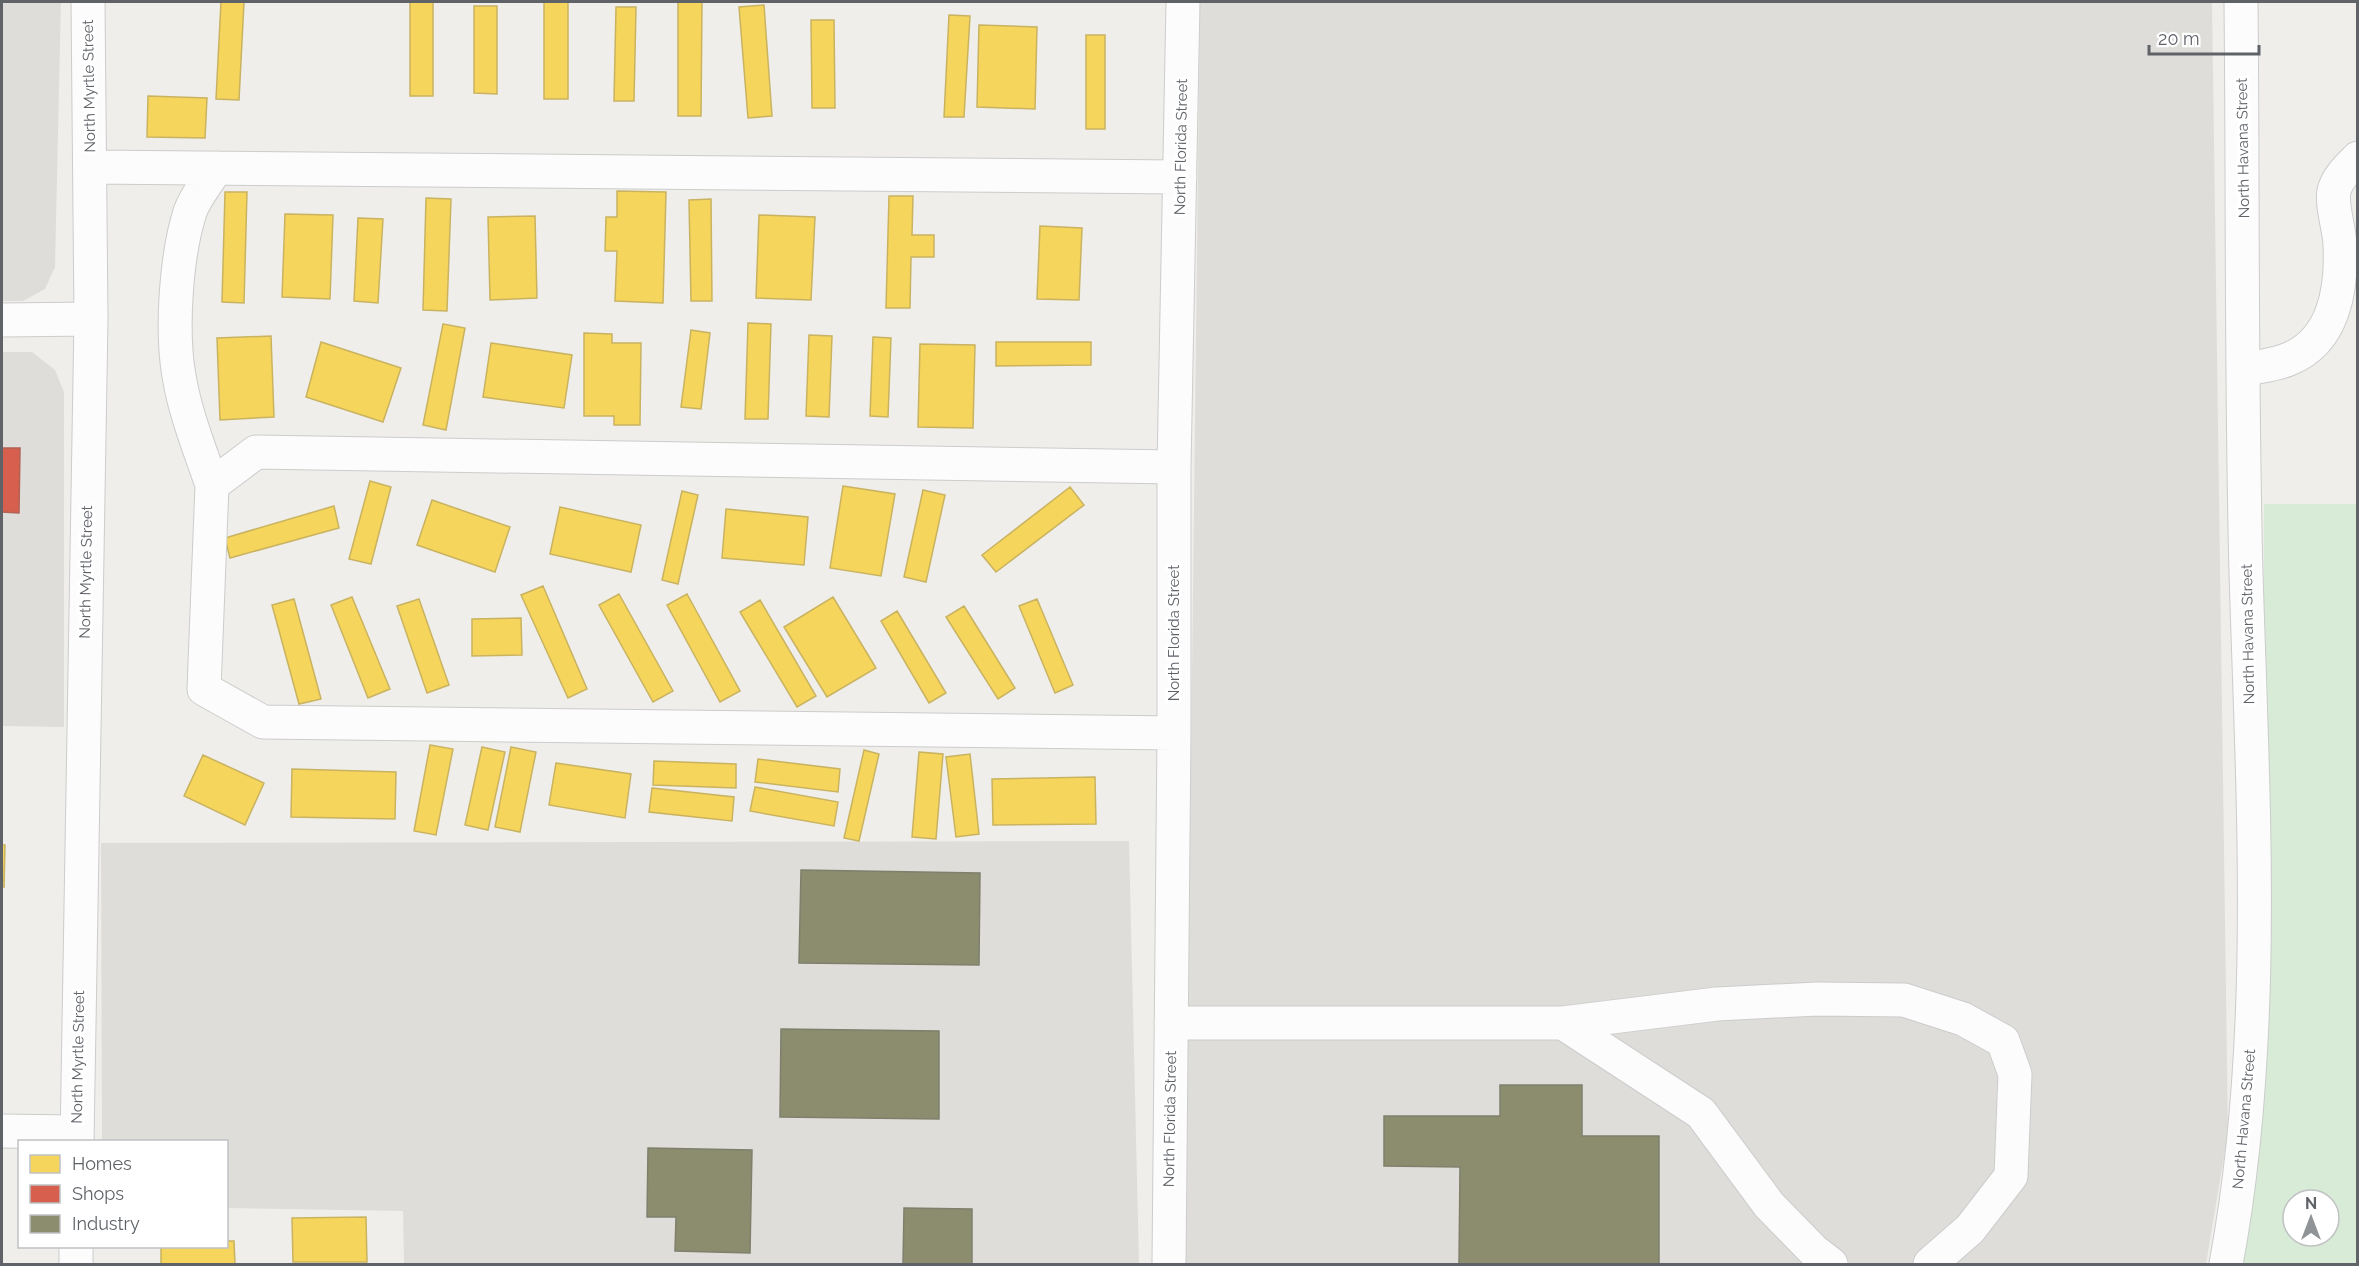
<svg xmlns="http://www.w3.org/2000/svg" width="2359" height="1266" font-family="Raleway,sans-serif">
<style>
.industrial{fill:#dfddda}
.grass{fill:#d8ebd6;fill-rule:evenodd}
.homes{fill:#f6d55c;stroke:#c9b360;stroke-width:1.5}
.shops{fill:#d6604d;stroke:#b26155;stroke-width:1.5}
.industry{fill:#8c8c6e;stroke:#7e806c;stroke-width:1.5}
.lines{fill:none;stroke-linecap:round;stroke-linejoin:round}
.minor-casing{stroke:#cbcccc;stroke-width:35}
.minor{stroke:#fdfcfc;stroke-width:33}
.labels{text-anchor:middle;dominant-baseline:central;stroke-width:6;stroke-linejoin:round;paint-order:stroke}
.street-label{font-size:15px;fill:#5f6368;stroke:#fff}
</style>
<rect width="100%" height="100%" fill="#efeeea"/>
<path class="industrial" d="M2 2H61L55 267 45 289 23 301H2Z
M1200 2H2212L2228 1132 2206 1264H1185Z
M2 352H32L55 370 64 392V727L2 726Z
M1129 841 1139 1264H404L403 1211 227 1208 226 1142 102 1141 101 843Z"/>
<path class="grass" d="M2264 504H2357V1264H2241L2263 1108ZM2293 1200H2329V1236H2293Z"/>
<path class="homes" d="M221 2H244L239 100 216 99Z
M410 2H433V96H410Z
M544 2H568V99H544Z
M678 2H702L701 116H678Z
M764 5 772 116 748 118 739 7Z
M474 6H497V94L474 93Z
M616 7H636L634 101H614Z
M949 15 970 16 964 117H944Z
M811 20H834L835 108H812Z
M979 25 1037 27 1035 109 977 107Z
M1086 35H1105V129H1086Z
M148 96 207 98 205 138 147 137Z
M617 191 666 192 663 303 615 301 617 251H605L606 217H617Z
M225 192H247L244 303 222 302Z
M889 196H913L912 235H934V257H911L910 308H886Z
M426 198 451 199 447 311 423 310Z
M711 199 712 301H691L689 200Z
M285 214 333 215 330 299 282 297Z
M759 215 815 217 811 300 756 298Z
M535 216 537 298 490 300 488 217Z
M358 218 383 219 378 303 354 301Z
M1040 226 1082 228 1079 300 1037 299Z
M748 323 771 324 768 419H745Z
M443 324 465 328 446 430 423 425Z
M691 330 710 333 701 409 681 407Z
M584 333 612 334V343H641L640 425H614V416H584Z
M809 335 832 336 829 417 806 416Z
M271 336 274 417 220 420 217 338Z
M873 337 891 338 888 417 870 416Z
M321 342 401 368 383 422 306 397Z
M996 342H1091V365L996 366Z
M491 343 572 355 564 408 483 397Z
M920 344 975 345 973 428 918 427Z
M370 481 391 487 371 564 349 559Z
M843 486 895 494 881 576 830 568Z
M1070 487 1084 505 996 572 982 555Z
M923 490 945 495 926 582 904 577Z
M682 491 698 495 678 584 662 580Z
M432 500 510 527 495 572 417 545Z
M334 506 339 528 230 558 225 538Z
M560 507 641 525 631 572 550 554Z
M726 509 808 517 804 565 722 558Z
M543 586 587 689 568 698 521 595Z
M619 594 673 691 653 702 599 605Z
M687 594 740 691 720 702 667 605Z
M352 597 390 689 368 698 331 605Z
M833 597 876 668 827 697 784 627Z
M294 599 321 699 299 704 272 605Z
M419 599 449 685 427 693 397 606Z
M1037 599 1073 685 1055 693 1019 606Z
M760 600 816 696 797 707 740 612Z
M964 606 1015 688 998 699 946 617Z
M897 611 946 693 929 703 881 621Z
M521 618 522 655 472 656V619Z
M430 745 453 749 436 835 414 831Z
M482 747 505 752 488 830 465 825Z
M511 747 536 752 520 832 495 827Z
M864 750 879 754 859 841 844 838Z
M919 752 943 754 936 839 912 837Z
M970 754 979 834 956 837 946 757Z
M203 755 264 783 245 825 184 796Z
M758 759 840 769 838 792 755 782Z
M654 761 736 764V788L653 785Z
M556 763 631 774 625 818 549 805Z
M292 769 396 772 395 819 291 817Z
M1095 777 1096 824 993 825 992 779Z
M755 787 838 802 834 826 750 811Z
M652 788 734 797 732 821 649 812Z
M2 845H5L4 887 2 886Z
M366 1217 367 1262H293L292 1218Z
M226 1241H234L235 1264H161V1246H226Z"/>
<path class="shops" d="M2 448H20L19 513 2 512Z"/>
<path class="industry" d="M801 870 980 873 979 965 799 963Z
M781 1029 939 1031V1119L780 1117Z
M1500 1085H1582V1136H1659V1264H1459L1460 1167 1384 1166V1116H1500Z
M648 1148 752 1150 750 1253 675 1251 676 1217H647Z
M904 1208 972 1209V1264H903Z"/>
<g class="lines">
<g class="minor-casing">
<path id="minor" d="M91 167 1180 177
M2 320 91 319
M2244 370C2259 366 2276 365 2289 359 2334 341 2342 289 2340 246 2340 230 2331 206 2334 191 2337 178 2349 167 2358 158
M1174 467 256 452 212 485 204 689 263 722 1174 733
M212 485C200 450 185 413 179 376 171 330 176 256 190 212 195 197 208 182 216 168
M1171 1023H1563L1717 1004 1817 999 1904 1000 1963 1019 2003 1041 2015 1074 2011 1176 1970 1229 1930 1264
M1563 1023 1701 1113 1769 1205 1814 1251 1831 1264
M2 1131 77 1132
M77 1142 91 319 88 2
M76 1264V1246
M1169 1264 1174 733V467L1183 2
M2226 1264C2268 1039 2253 802 2246 573 2241 383 2243 192 2241 2"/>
</g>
<use href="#minor" class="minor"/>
</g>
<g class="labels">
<g class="street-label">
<text transform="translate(89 86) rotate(-91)">North Myrtle Street</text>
<text transform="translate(1181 147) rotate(-89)">North Florida Street</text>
<text transform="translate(2243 148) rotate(-91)">North Havana Street</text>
<text transform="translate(86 572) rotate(-89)">North Myrtle Street</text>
<text transform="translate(1174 633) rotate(-90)">North Florida Street</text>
<text transform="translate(2248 634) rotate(-91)">North Havana Street</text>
<text transform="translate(78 1057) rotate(-89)">North Myrtle Street</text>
<text transform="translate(1170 1119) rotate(-89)">North Florida Street</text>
<text transform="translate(2244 1119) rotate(-85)">North Havana Street</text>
</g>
</g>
<rect width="2359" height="1266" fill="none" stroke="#5f6368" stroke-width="6"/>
<rect x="18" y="1140" width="210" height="108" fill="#ffffff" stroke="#bfc1c3" stroke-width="1.5"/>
<rect x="30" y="1155" width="30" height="18" fill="#f6d55c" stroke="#bfc1c3" stroke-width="1.5"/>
<text x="72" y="1170" font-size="18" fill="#5f6368">Homes</text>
<rect x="30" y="1185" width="30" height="18" fill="#d6604d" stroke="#bfc1c3" stroke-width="1.5"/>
<text x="72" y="1200" font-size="18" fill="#5f6368">Shops</text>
<rect x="30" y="1215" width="30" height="18" fill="#8c8c6e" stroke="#bfc1c3" stroke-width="1.5"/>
<text x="72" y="1230" font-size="18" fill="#5f6368">Industry</text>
<g transform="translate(2311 1218)"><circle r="28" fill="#ffffff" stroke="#bfc1c3" stroke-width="1.5"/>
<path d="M0-4.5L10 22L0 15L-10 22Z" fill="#919496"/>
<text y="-9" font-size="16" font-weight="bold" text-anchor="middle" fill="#5f6368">N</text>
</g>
<path d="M2149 45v9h110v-9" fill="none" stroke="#5f6368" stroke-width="3"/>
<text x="2158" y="45" font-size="18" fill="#5f6368" stroke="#ffffff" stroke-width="4.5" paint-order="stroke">20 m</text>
</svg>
